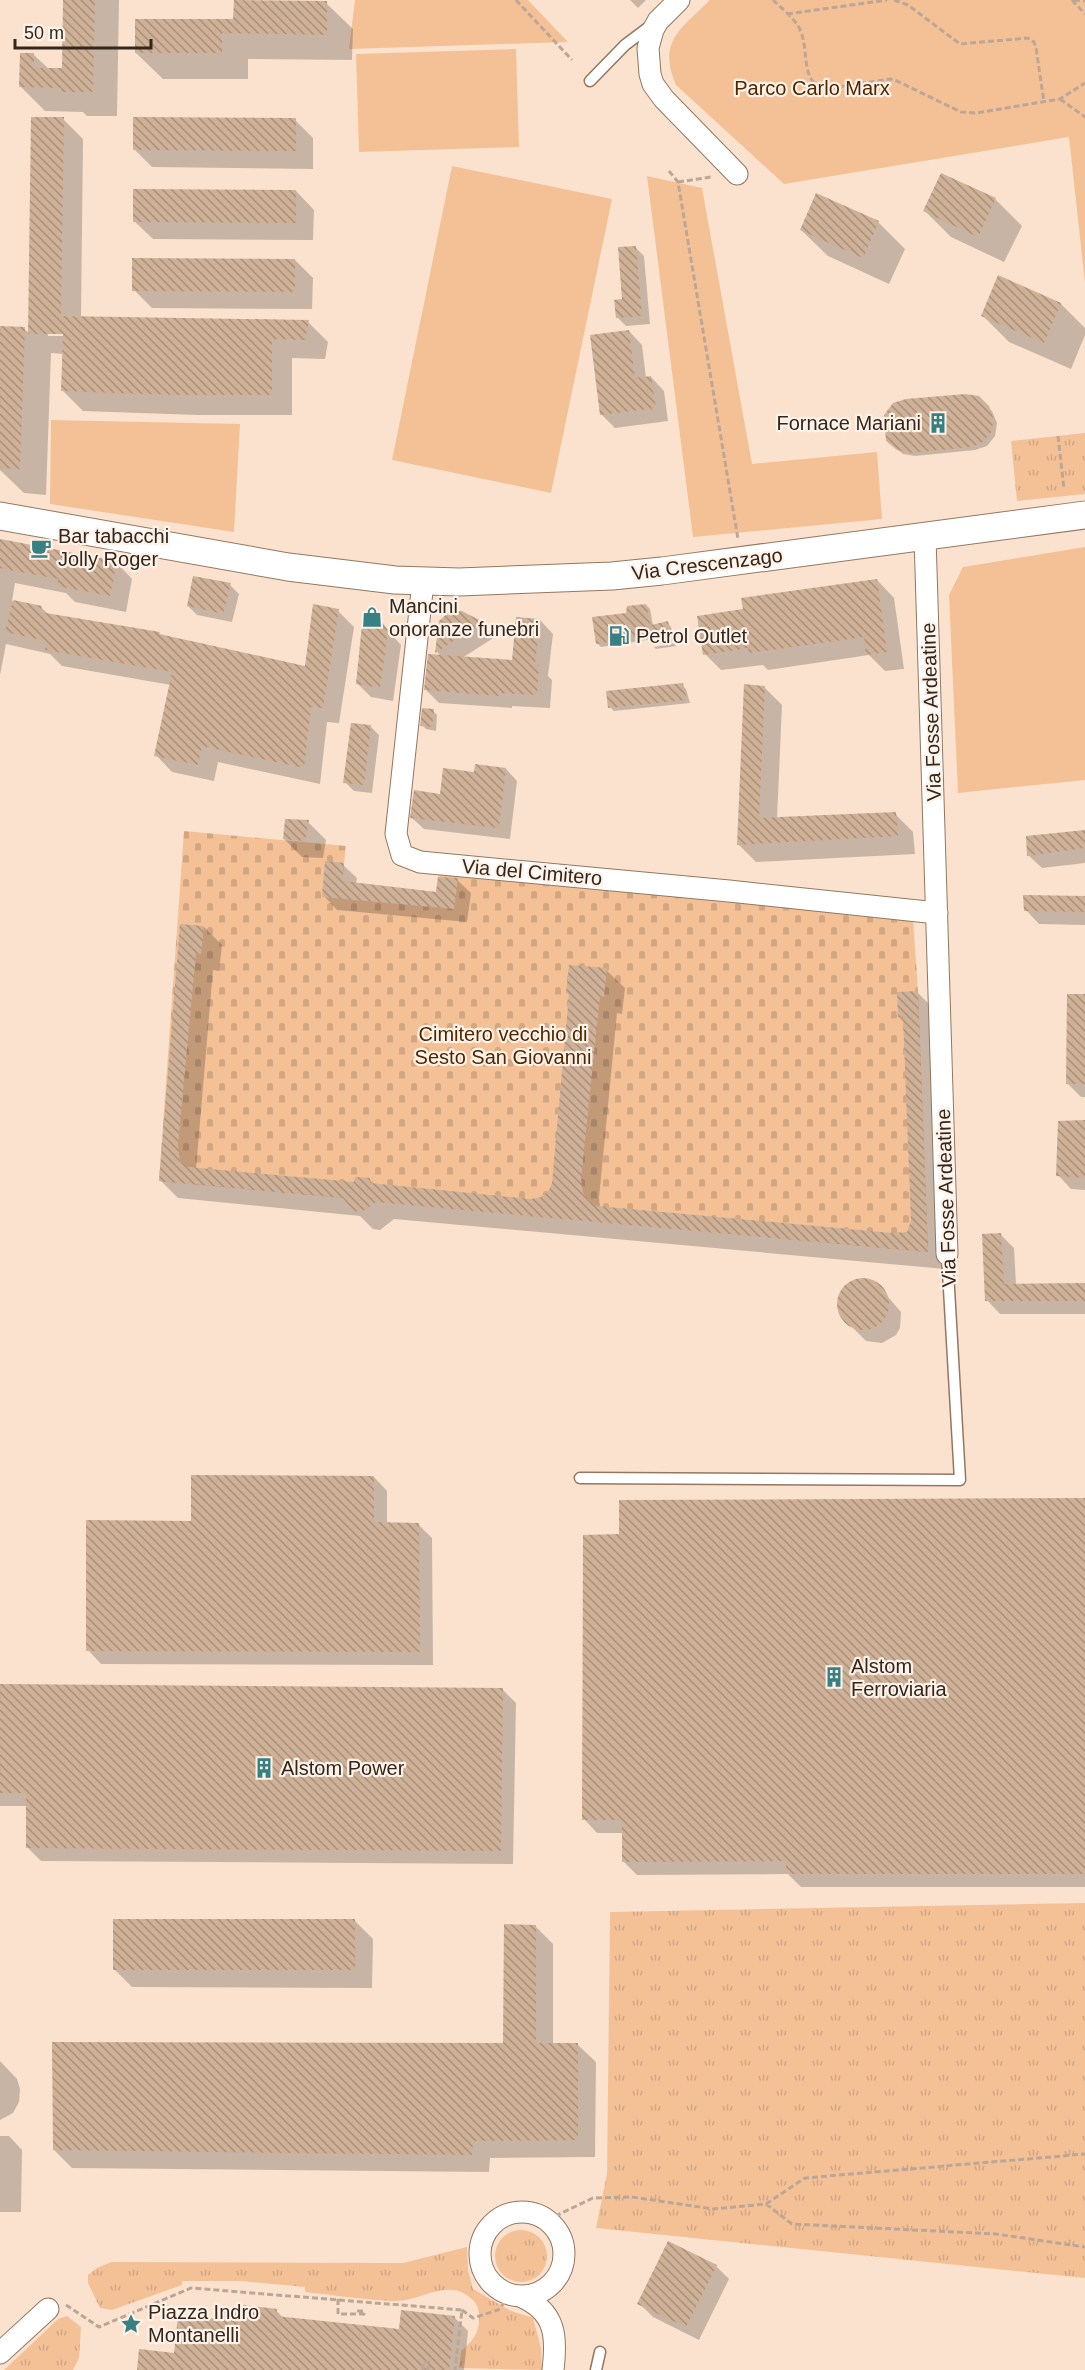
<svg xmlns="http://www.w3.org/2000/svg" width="1085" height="2370" font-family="Arial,sans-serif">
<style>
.grass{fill:url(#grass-tufts)}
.cemetery{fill:url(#cemetery-stones)}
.park{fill:#f4c197}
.shadow{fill:#0003;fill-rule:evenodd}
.building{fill:url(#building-back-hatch)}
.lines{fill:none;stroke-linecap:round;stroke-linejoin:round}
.service-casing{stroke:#937760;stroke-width:13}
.minor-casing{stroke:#937760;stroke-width:23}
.tertiary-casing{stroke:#937760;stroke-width:29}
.path{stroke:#bca797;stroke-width:3;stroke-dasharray:6 3;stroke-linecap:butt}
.service{stroke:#fff;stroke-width:10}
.minor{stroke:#fff;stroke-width:21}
.tertiary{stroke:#fff;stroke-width:27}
.labels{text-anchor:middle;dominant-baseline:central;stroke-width:4.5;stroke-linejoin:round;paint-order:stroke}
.park-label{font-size:20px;fill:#4e2700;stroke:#fff2e8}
.poi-label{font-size:20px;fill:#32261d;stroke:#fff2e8;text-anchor:start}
.street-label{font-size:20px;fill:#32261d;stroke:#fff2e8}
</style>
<defs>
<pattern id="grass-tufts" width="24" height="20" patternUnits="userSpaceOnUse" patternTransform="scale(1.5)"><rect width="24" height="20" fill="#f4c197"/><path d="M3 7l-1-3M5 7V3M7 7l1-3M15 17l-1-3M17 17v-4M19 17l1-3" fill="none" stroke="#d2a682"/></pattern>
<pattern id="cemetery-stones" width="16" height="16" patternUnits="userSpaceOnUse" patternTransform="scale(1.5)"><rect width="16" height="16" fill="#f4c197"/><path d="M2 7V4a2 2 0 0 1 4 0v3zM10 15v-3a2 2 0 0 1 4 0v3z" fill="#d2a682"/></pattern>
<pattern id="building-back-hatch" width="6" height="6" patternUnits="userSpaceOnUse" patternTransform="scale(1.5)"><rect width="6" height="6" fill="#cfb198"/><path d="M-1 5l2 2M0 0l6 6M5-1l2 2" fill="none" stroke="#a9907b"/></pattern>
</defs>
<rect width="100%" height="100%" fill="#fbe2ce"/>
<path class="grass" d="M1085 433V494L1017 501 1011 441Z
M1085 1903V2278L596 2228 607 2174 610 1912Z
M495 2256a26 26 0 1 1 52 0a26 26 0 1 1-52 0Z
M467 2247 468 2270 473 2289 511 2311 533 2318 541 2348 542 2370 459 2368 461 2351C473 2341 480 2332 479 2316 479 2307 476 2302 469 2297 446 2278 418 2303 393 2301 364 2300 334 2295 305 2292V2287L241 2281H182V2285L112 2310 100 2308 88 2283V2275L97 2268 111 2262 403 2263Z
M67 2316 81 2327 79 2358 73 2370H4L58 2319Z"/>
<path class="cemetery" d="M184 831 346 846 342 881 436 892 439 872 913 919 918 991 928 1252 159 1181Z"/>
<path class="park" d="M355 0H528L568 42 349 49Z
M710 0H1085V283L1069 137 784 184 676 85C657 41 681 29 710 0Z
M516 49 519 147 359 152 356 54Z
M452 166 612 199 551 493 392 460Z
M647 176 702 188 752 464 877 452 882 519 693 537Z
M51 420 240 424 234 532 50 504Z
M1085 547V780L958 793 949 595 963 567Z"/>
<path class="shadow" d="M64 0H119L117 116H87L83 112 45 111 21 87 34 55 49 69 63 70Z
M630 0H646L638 8Z
M326 3 353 29 352 60 248 59V79H163L136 53 235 20Z
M32 118 63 119 83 139 81 317 308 322 328 342 325 359 292 358V415H197L83 411 63 391 64 354 51 353 46 495 24 493 0 470V366L24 329 30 334ZM48 333H70V336H48Z
M295 120 313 138V169L152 167 134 149Z
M296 191 314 210 313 240 153 239 134 221Z
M817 195 879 223 905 249 889 284 828 256 801 230Z
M995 199 1022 226 1004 262 951 237 925 211Z
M635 247 644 256 650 324 626 326 617 317 624 300Z
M295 260 313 278 312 309 152 308 134 290Z
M999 277 1061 304 1085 328V335L1071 369 1009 342 983 316Z
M629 331 642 345 646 378 651 377 664 391 668 421 615 428 602 415Z
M978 398 992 411 997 423 995 436 987 446 975 450 915 456 903 454 887 440 885 416Z
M0 540 116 562 132 579 126 612 75 602 66 593 15 583 12 601 41 607 48 614 159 633 162 636 306 668 338 611 354 627 339 723 327 722 320 784 218 762 214 781 172 772 156 755 171 685 62 666 50 654 6 644 0 675Z
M877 580 894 598 904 669 885 671 869 655 768 670 763 665 721 670 704 653 744 610Z
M230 585 239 594 232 622 197 615 188 606Z
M646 605 650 609 653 626 667 623 671 627 674 640 654 644V646L652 639 601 647 597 643 627 614Z
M462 612 482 624 495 637 462 658 514 661 540 620 553 634 548 676 552 680 550 708 512 706V708L439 703 426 690 441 656 437 652 441 622Z
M377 618 401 645 393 701 371 697 357 683Z
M675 643 676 646 656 649 654 647Z
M682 685 686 689 690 703 614 711 610 707Z
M764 687 782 705 777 819 895 814 913 832 915 854 756 862 738 844Z
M433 711 437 715 436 731 426 729 422 725Z
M370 726 379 735 372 793 354 791 345 782Z
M506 769 517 781 510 839 424 829 412 818 441 796Z
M308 822 326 840 323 858 302 857 284 839Z
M1085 832V863L1042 868 1028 855Z
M343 865 357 878 356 884 438 894 457 880 471 893 467 922 337 910 324 896Z
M1085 898V925L1039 924 1026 910Z
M182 926 204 927 222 945 219 971 213 970 196 1169 356 1184 370 1180 375 1185 531 1200 542 1198 549 1193 553 1183 571 996 567 993 606 970 625 988 622 1014 617 1013 599 1198 600 1208 892 1234 908 1233 912 1221 904 1022 899 1017 918 993 936 1011 945 1269 394 1219 380 1230 373 1229 360 1216 178 1198 160 1180Z
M1085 995V1097H1081L1067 1083Z
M1085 1122V1190L1071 1189 1058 1175Z
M1000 1234 1014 1248 1016 1285H1085V1314H1000L987 1300Z
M861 1279 877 1284 901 1312 900 1328 896 1335 882 1343 866 1341 840 1315 838 1308 841 1292 846 1285Z
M374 1477 387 1491V1524H418L432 1538 433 1665 101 1664 88 1650 192 1523Z
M1085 1500V1887H801L788 1874 637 1875 623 1861V1833H597L584 1819 620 1535Z
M0 1686 502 1689 516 1703 513 1864 41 1861 28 1848V1806H0Z
M355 1921 373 1939 372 1988 132 1987 114 1969Z
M535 1926 553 1944V2045H578L596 2062 595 2157 490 2158 489 2172 72 2168 54 2150 505 2044Z
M0 2061 17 2079 20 2089 19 2102 13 2113 0 2120Z
M0 2136H9L22 2150 21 2212H0Z
M716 2266 729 2279 699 2340 653 2317 639 2303Z
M276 2310 284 2319 401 2330 454 2317 468 2331 464 2370H139L175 2354 216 2320 244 2313Z"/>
<path class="building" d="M63 0H95L93 92H61V88L19 87 20 53H34V68H62Z
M234 0 327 1V35L222 33V53H135V19H233Z
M31 117H64L61 316 309 320 305 340 272 339V395H176L61 391 63 334H28Z
M133 117 296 118V151L133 150Z
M941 173 996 198 978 237 923 211Z
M133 189 296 190V223L133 222Z
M816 193 879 221 863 258 800 230Z
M636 246 642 316 616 318 614 300 622 299 618 247Z
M132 258 295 259V292L132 291Z
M998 275 1061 303 1044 343 981 316Z
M0 326 25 327 20 469 0 468Z
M629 330 635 378 651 376 656 408 600 415 590 335Z
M965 394 979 396 989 406 993 418 992 431 983 442 971 447 910 453 897 450 886 441 884 415 893 403 906 399Z
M0 539 117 561 110 596 57 586 58 579 0 568Z
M193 576 231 583 223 614 187 606Z
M877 579 887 652 866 655 864 637 749 653 748 648 703 655 697 616 743 609 741 598Z
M13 600 42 606 40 612 160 632 159 634 305 666 313 604 339 609 323 708 311 707 304 768 202 746 198 765 154 756 172 672 45 650 46 641 5 632Z
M646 604 651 625 668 621 673 642 651 645 650 635 596 644 592 617 626 613 627 606Z
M450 611H462L483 622 435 653 439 621Z
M363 614 378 617 388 630 380 688 356 684Z
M516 617 540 619 535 664 539 665 537 695 499 693V696L424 690 428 654 512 660Z
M683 683 687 700 608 708 606 691Z
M744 684 765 686 759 818 896 812 898 836 737 845Z
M422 708 434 709 432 727 420 726Z
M351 723 371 725 364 785 343 783Z
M475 764 506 768 499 828 410 818 414 790 440 794 443 768 474 772Z
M285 819 309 820 305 841 283 839Z
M1085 830V848L1027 856 1026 836Z
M325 861 344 863 342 881 436 892 438 877 458 878 454 909 322 897Z
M1023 895 1085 896V912L1024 911Z
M180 924 204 926 201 954 196 953 178 1145 180 1162 188 1167 354 1182 355 1177 370 1178V1183L531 1199 541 1197 548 1192 552 1183 569 994 566 993 569 965 607 968 604 997 600 996 581 1179 583 1192 588 1201 597 1206 892 1233 907 1232 911 1221 903 1017H898L897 992 918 991 928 1252 376 1202 362 1212 353 1211 343 1198 159 1181Z
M1067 994H1085V1084H1066Z
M1085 1120V1178L1056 1176 1058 1121Z
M1001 1233 1004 1284 1085 1283V1301H985L982 1234Z
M837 1304a26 26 0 1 1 52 0a26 26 0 1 1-52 0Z
M191 1475 374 1476V1522L419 1523 420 1652 86 1651V1520L191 1521Z
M1085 1498V1874H786V1861L622 1862V1820H582L583 1535 619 1534V1500Z
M0 1684 503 1688 501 1851 26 1848V1793H0Z
M113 1919H355V1970H113Z
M504 1924 536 1925V2043H578V2140L473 2141 472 2155 53 2150 52 2042 503 2043Z
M668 2241 717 2265 686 2327 637 2304Z
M243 2305 277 2309 276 2316 399 2329 401 2310 455 2316 449 2370H137L139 2349 174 2353 178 2315 215 2319 216 2309 242 2312Z"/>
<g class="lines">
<g class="service-casing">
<path id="service" d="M590 81 625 45 653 24
M580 1478 960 1480 947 1254
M596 2370 600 2352"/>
</g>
<g class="minor-casing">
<path id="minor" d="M679 0 658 21 653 30 648 48 650 74 653 84 664 99 737 174
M925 537 947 1254
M423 582 396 834 402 855 420 862 729 891 937 913
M480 2254a42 42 0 1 1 84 0a42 42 0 1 1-84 0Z
M522 2297C556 2312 557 2337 553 2370
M0 2353 48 2309"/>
</g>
<g class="tertiary-casing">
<path id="tertiary" d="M0 516 288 567 395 580 459 582 612 576 662 571 1085 515"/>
</g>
<path class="path" d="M516 0 572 60
M773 0C782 9 797 20 801 32 809 51 800 84 826 89L890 79 897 81 961 112 977 113 1060 99 1085 83
M894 0 908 5 960 44 1028 38 1034 42 1036 48 1044 102
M1072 0 1085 14
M1074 0 1085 1
M787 14 887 0
M1060 99 1085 117
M669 171 678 182 738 539
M678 182 711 177
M1058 436 1064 489
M766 2204 792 2224 996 2234 1085 2247
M547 2220 593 2198 632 2197 713 2209 766 2204 805 2178 1085 2154
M338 2299V2314H364V2311H354
M66 2305 99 2327 191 2288 462 2310 455 2370
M462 2310 473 2318 498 2310 504 2303
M423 2370V2362H429L428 2370"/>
<use href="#service" class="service"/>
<use href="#minor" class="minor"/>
<use href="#tertiary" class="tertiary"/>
</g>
<defs>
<g id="building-bare" transform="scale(1.62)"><path d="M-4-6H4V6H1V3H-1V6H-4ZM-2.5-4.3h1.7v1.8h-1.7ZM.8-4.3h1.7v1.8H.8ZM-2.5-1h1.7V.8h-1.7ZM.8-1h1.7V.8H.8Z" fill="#378083" stroke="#fff2e8" stroke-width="2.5" paint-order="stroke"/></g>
<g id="cafe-bare" transform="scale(1.62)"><path d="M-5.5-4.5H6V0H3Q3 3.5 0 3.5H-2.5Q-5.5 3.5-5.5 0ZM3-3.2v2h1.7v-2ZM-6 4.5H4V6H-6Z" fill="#378083" stroke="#fff2e8" stroke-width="2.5" paint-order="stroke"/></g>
<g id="shop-bare" transform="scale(1.62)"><path d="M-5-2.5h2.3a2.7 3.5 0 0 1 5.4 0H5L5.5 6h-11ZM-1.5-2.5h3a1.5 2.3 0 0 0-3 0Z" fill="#378083" stroke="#fff2e8" stroke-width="2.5" paint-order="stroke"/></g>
<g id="fuel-bare" transform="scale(1.62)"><path d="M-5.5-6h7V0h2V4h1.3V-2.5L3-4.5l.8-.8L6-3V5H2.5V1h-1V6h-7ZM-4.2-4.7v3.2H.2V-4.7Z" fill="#378083" stroke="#fff2e8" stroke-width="2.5" paint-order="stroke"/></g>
<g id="sight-bare" transform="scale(1.62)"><path d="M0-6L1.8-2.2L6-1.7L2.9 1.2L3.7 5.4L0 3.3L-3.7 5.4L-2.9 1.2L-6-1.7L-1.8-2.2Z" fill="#378083" stroke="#fff2e8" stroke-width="2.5" paint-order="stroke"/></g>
</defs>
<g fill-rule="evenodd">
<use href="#building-bare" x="938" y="423"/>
<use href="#cafe-bare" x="41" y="548"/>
<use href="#shop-bare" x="372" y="617"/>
<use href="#fuel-bare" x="619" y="636"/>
<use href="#building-bare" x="834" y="1677"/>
<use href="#building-bare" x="264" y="1768"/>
<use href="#sight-bare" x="131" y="2324"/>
</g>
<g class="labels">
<g class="park-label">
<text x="812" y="88">Parco Carlo Marx</text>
<text x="503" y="1034">Cimitero vecchio di<tspan x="503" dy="23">Sesto San Giovanni</tspan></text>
</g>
<g class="poi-label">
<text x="921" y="423" text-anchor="end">Fornace Mariani</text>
<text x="58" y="536">Bar tabacchi<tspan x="58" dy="23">Jolly Roger</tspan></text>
<text x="389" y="606">Mancini<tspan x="389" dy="23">onoranze funebri</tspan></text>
<text x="636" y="636">Petrol Outlet</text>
<text x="851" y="1666">Alstom<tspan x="851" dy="23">Ferroviaria</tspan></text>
<text x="281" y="1768">Alstom Power</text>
<text x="148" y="2312">Piazza Indro<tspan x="148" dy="23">Montanelli</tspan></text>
</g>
<g class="street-label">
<text transform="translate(707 564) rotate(-7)">Via Crescenzago</text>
<text transform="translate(931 712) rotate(-92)">Via Fosse Ardeatine</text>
<text transform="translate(532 872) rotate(5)">Via del Cimitero</text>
<text transform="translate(946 1198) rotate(-92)">Via Fosse Ardeatine</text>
</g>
</g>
<path d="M15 39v9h136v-9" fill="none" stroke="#32261d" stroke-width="3"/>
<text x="24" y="39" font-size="18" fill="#32261d" stroke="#fff2e8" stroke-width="4.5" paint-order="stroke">50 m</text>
</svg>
